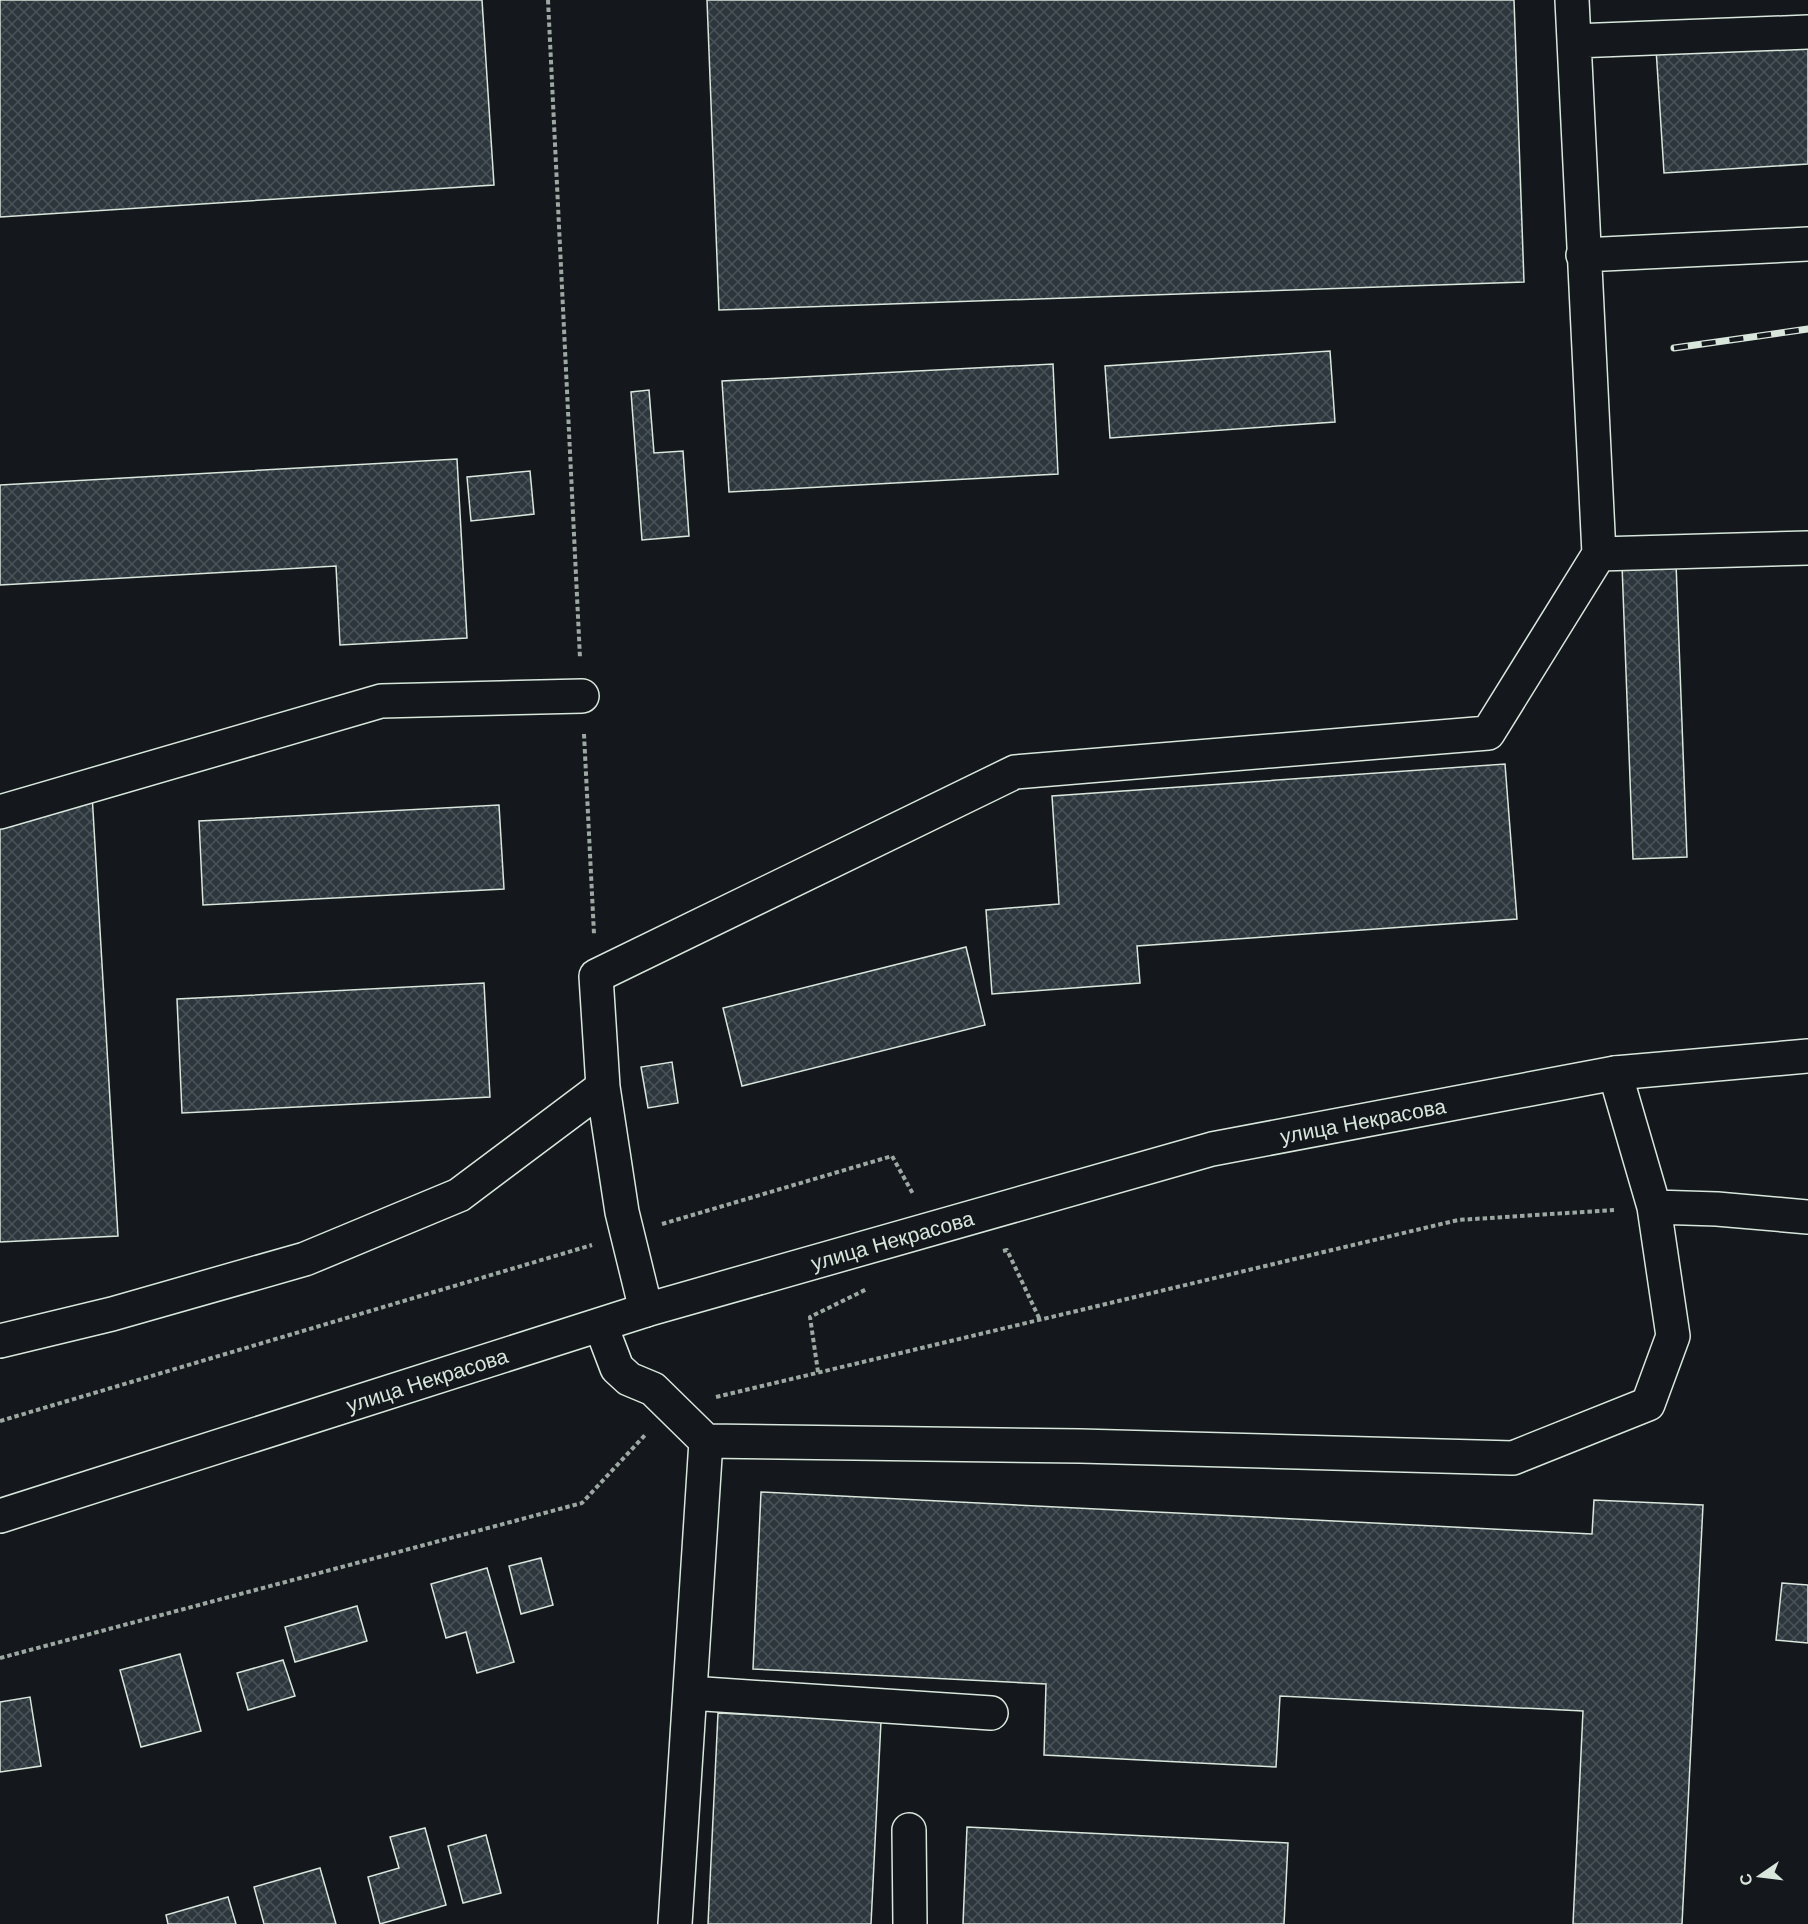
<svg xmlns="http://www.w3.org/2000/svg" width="1808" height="1924" font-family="Arial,sans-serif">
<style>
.building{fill:url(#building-cross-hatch);stroke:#d8e6dc;stroke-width:1.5}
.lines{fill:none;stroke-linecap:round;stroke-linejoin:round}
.minor-casing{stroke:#d8e6dc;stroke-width:36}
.major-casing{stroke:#d8e6dc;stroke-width:36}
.path{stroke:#9da8a2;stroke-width:4;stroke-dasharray:4.5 3;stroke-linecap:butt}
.minor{stroke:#14181c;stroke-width:33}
.major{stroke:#14181c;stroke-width:33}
.rail-casing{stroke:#d8e6dc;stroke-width:7}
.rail{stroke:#14181c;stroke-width:4.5;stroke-dasharray:14;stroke-linecap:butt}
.labels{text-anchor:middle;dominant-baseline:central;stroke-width:4.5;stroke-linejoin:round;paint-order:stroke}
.street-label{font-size:21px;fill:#d8e6dc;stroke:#14181c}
</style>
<defs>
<pattern id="building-cross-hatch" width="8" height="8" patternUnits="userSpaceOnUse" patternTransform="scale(1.5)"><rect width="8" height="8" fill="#2c363c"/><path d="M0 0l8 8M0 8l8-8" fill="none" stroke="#4a5358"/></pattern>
</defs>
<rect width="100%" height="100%" fill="#14181c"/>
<path class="building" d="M0 0H482L494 185 0 217Z
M707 0H1514L1524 282 719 310Z
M1808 24V164L1664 173 1655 33Z
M1330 351 1335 422 1110 438 1105 366Z
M1053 364 1058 474 729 492 722 381Z
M649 390 654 453 683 451 689 536 642 540 631 392Z
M457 459 467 638 340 645 336 566 0 585V485Z
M530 471 534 514 471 521 467 477Z
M1676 563 1687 857 1633 859 1622 565Z
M1505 764 1517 919 1137 946 1140 983 992 994 986 910 1059 904 1052 796Z
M92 794 118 1236 0 1242V799Z
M499 805 504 889 203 905 199 821Z
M966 947 985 1025 742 1086 723 1008Z
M484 983 490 1097 182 1113 177 999Z
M672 1062 678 1103 648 1108 641 1067Z
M761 1492 1592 1534 1594 1500 1703 1505 1682 1924H1573L1583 1711 1280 1696 1276 1767 1044 1755 1046 1684 753 1669Z
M541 1558 553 1605 521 1614 509 1566Z
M487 1568 514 1662 477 1673 466 1632 446 1638 431 1584Z
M1782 1583 1808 1585V1643L1776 1640Z
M357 1606 367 1641 295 1662 285 1627Z
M180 1654 201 1731 141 1747 120 1670Z
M283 1660 295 1696 248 1710 237 1673Z
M30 1697 41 1766 0 1772V1702Z
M718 1713 881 1721 871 1924H708Z
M967 1827 1288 1843 1284 1924H963Z
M425 1828 446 1905 380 1924 368 1877 399 1868 390 1837Z
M486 1835 501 1893 463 1903 448 1846Z
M320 1868 336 1924H264L254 1887Z
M228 1897 236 1924H168L166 1915Z"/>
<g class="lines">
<g class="minor-casing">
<path id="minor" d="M1572 0 1599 554 1808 548
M1574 41 1808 32
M1583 255 1808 244
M0 812 381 701 582 696
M1654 1207 1717 1209 1808 1217
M646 1310 622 1212 603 1087 596 976 1015 772 1488 733 1599 554
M601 1326 617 1368 629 1379 653 1389 706 1441 1080 1446 1513 1458 1648 1404 1673 1336 1654 1207 1615 1073
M0 1341 112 1314 305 1259 459 1195 603 1087
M690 1693 991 1713
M909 1830 910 1924
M675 1924 706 1441"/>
</g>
<g class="major-casing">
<g id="major">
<path id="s1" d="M0 1516 646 1310 1212 1149 1615 1073 1808 1056"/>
</g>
</g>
<path class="path" d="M548 0 580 658
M584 734 594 934
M662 1224 892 1156 913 1194
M1003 1251 1007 1250 1040 1320
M818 1372 810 1317 867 1289
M716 1397 1458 1220 1614 1210
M0 1421 592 1245
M0 1658 582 1503 646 1434"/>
<use href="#minor" class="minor"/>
<use href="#major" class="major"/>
<g class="rail-casing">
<path id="rail" d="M1674 348 1808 329"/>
</g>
<use href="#rail" class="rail"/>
</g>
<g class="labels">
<g class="street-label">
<text stroke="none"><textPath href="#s1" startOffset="1420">улица Некрасова</textPath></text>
<text stroke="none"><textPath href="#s1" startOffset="934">улица Некрасова</textPath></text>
<text stroke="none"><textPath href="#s1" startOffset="448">улица Некрасова</textPath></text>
</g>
</g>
<g transform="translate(1760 1876) rotate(256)" stroke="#14181c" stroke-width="4.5" paint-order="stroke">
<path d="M0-4.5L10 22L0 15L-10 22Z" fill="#d8e6dc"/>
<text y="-9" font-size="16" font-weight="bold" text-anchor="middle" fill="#d8e6dc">С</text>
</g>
</svg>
